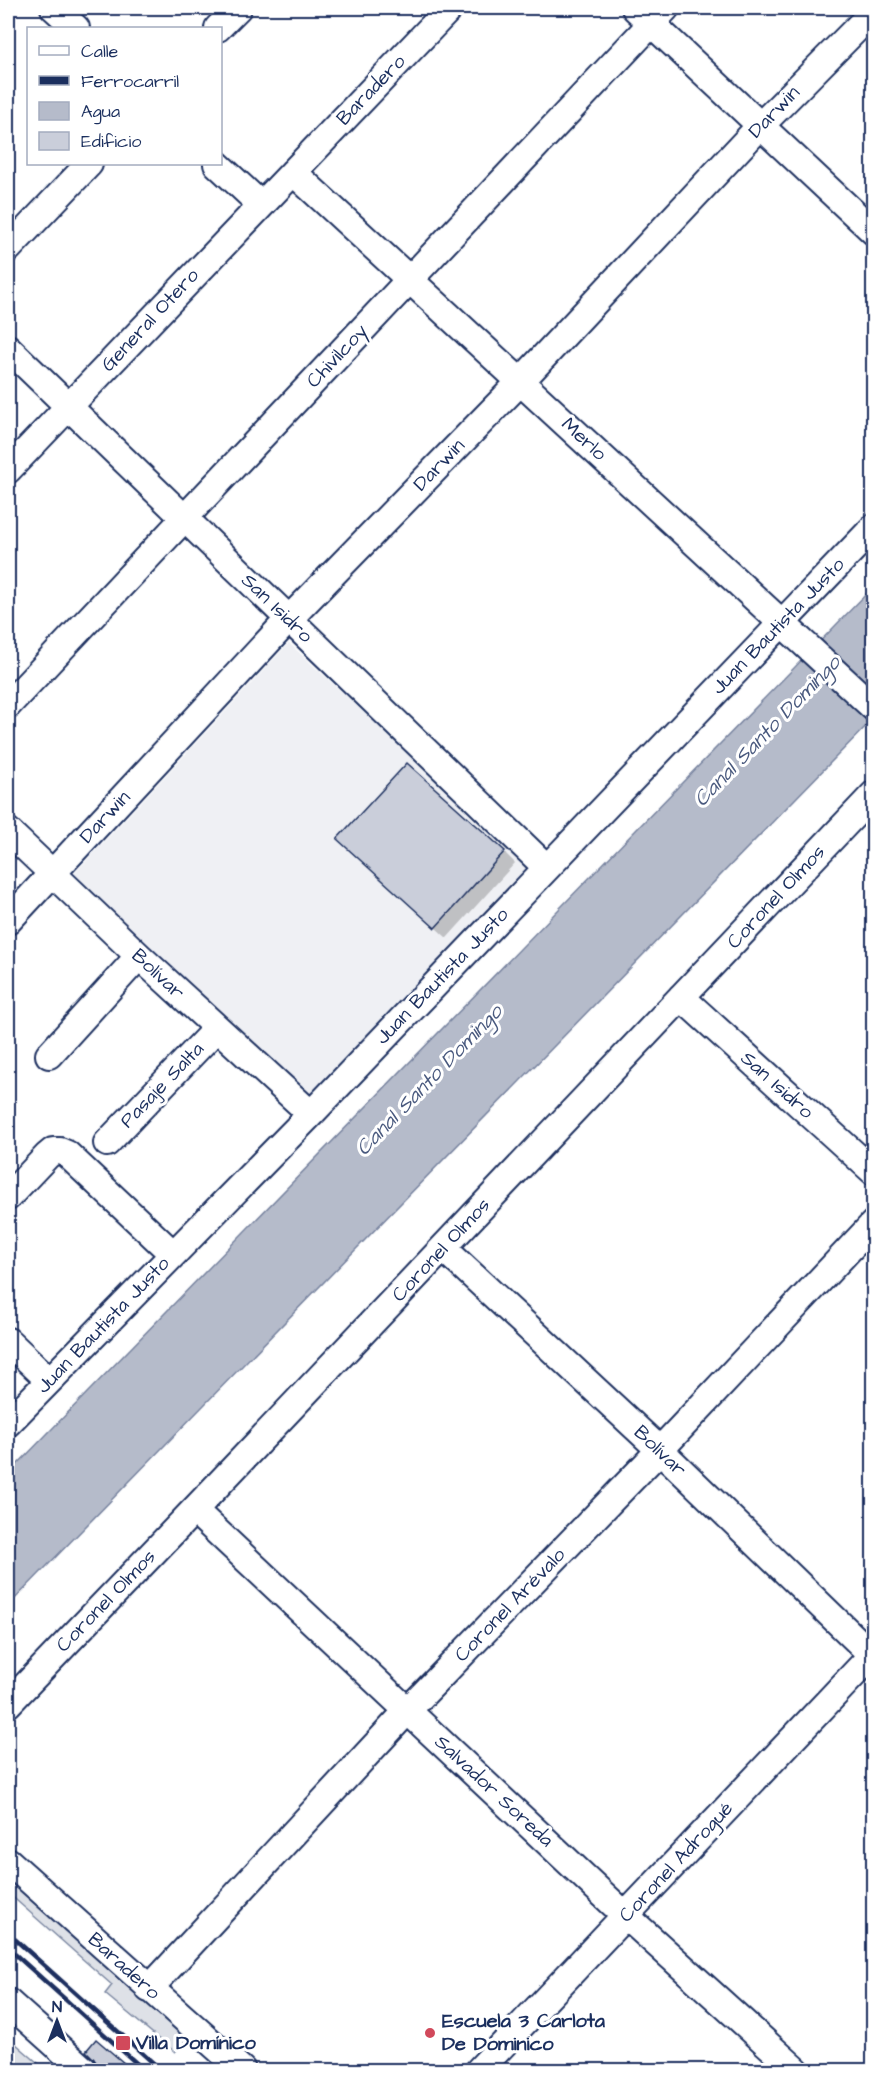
<svg xmlns="http://www.w3.org/2000/svg" width="881" height="2078" font-family="'Architects Daughter',sans-serif">
<style>
.built{fill:#eff0f4}
.green{fill:#dee1e7;stroke:#7c88a2;stroke-width:1.5}
.water{fill:#b5bbca;stroke:#77839f;stroke-width:1.5}
.shadow{fill:#0003}
.building{fill:#caceda;stroke:#1b2f5e;stroke-width:1.5}
.lines{fill:none;stroke-linecap:round;stroke-linejoin:round}
.minor-casing{stroke:#1b2f5e;stroke-width:30}
.minor{stroke:#fff;stroke-width:26}
.rail{stroke:#1b2f5e;stroke-width:4.5}
.poi-dot{fill:#d1495b;stroke:#fff;stroke-width:2}
.labels{text-anchor:middle;dominant-baseline:central;stroke-width:6;stroke-linejoin:round;paint-order:stroke}
.street-label{font-size:20px;fill:#1b2f5e;stroke:#fff}
.poi-label{font-size:20px;font-weight:bold;fill:#1b2f5e;stroke:#fff;text-anchor:start}
.water-label{font-size:21px;font-style:italic;fill:#49597e;stroke:#fff}
</style>
<rect width="100%" height="100%" fill="#fff"/>
<filter id="ink" filterUnits="userSpaceOnUse"><feTurbulence type="fractalNoise" baseFrequency=".0167" numOctaves="2"/><feDisplacementMap in="SourceGraphic" scale="12" xChannelSelector="R" yChannelSelector="G"/><feConvolveMatrix kernelMatrix="1 2 1 2 8 2 1 2 1" color-interpolation-filters="sRGB"/></filter>
<g filter="url(#ink)">
<path class="built" d="M289 643 530 867 312 1099 72 876Z"/>
<path class="green" d="M8 1876 188 2037 175 2052 105 1994 112 1985 8 1893Z
M8 2037 46 2070H8Z"/>
<path class="water" d="M873 587V719L8 1606V1474Z"/>
<path class="shadow" d="M350 850 504 852 515 863 447 938Z"/>
<path class="building" d="M407 763 505 851 435 928 337 839Z
M96 2039 132 2070H99L94 2059 86 2051Z"/>
<g class="lines">
<g class="minor-casing">
<path id="minor" d="M54 8 76 28
M635 8 874 232
M218 28 238 8
M217 164 260 204
M293 172 874 708
M8 249 89 164
M8 348 546 867
M8 470 450 8
M8 705 666 8
M8 831 139 956 311 1114
M8 921 289 619 521 381 761 125 874 11
M681 997 874 1172
M49 1055 139 956
M107 1143 217 1028
M8 1197 47 1156 53 1151H60L67 1154 173 1254
M443 1248 660 1450 874 1657
M8 1341 49 1380
M8 1423 311 1114 874 527
M194 1510 625 1915 796 2070
M8 1704 194 1510 874 794
M8 1861 242 2070
M149 1989 408 1710 660 1450 874 1223
M8 2002 84 2070
M479 2070 874 1653"/>
</g>
<use href="#minor" class="minor"/>
<path class="rail" d="M8 1933 161 2070
M8 1948 144 2070"/>
</g>
</g>
<g class="poi-dot">
<circle cx="430" cy="2033" r="6"/>
<rect x="115" y="2035" width="16" height="16" rx="3"/>
</g>
<g class="labels">
<g class="street-label">
<text transform="translate(371 90) rotate(-46)">Baradero</text>
<text transform="translate(774 112) rotate(-46)">Darwin</text>
<text transform="translate(150 320) rotate(-47)">General Otero</text>
<text transform="translate(337 356) rotate(-47)">Chivilcoy</text>
<text transform="translate(584 439) rotate(43)">Merlo</text>
<text transform="translate(439 465) rotate(-46)">Darwin</text>
<text transform="translate(277 608) rotate(44)">San Isidro</text>
<text transform="translate(778 626) rotate(-46)">Juan Bautista Justo</text>
<text transform="translate(105 817) rotate(-47)">Darwin</text>
<text transform="translate(776 897) rotate(-47)">Coronel Olmos</text>
<text transform="translate(158 974) rotate(43)">Bolívar</text>
<text transform="translate(442 976) rotate(-46)">Juan Bautista Justo</text>
<text transform="translate(162 1085) rotate(-46)">Pasaje Salta</text>
<text transform="translate(777 1085) rotate(42)">San Isidro</text>
<text transform="translate(441 1250) rotate(-47)">Coronel Olmos</text>
<text transform="translate(103 1325) rotate(-46)">Juan Bautista Justo</text>
<text transform="translate(660 1451) rotate(44)">Bolívar</text>
<text transform="translate(106 1601) rotate(-46)">Coronel Olmos</text>
<text transform="translate(510 1605) rotate(-46)">Coronel Arévalo</text>
<text transform="translate(494 1791) rotate(43)">Salvador Soreda</text>
<text transform="translate(676 1862) rotate(-47)">Coronel Adrogué</text>
<text transform="translate(124 1966) rotate(42)">Baradero</text>
</g>
<g class="poi-label">
<text x="442" y="2021">Escuela 3 Carlota<tspan x="442" dy="23">De Dominico</tspan></text>
<text x="136" y="2043">Villa Domínico</text>
</g>
<g class="water-label">
<text transform="translate(767 731) rotate(-46)">Canal Santo Domingo</text>
<text transform="translate(429 1080) rotate(-46)">Canal Santo Domingo</text>
</g>
</g>
<rect width="881" height="2078" fill="none" stroke="#fff" stroke-width="30"/>
<rect x="15" y="15" width="851" height="2048" fill="none" stroke="#1b2f5e" stroke-width="2" filter="url(#ink)"/>
<rect x="27" y="27" width="195" height="138" fill="#ffffff" stroke="#a4acbf" stroke-width="1.5"/>
<rect x="39" y="46" width="30" height="9" fill="#ffffff" stroke="#a4acbf" stroke-width="1.5"/>
<text x="81" y="57" font-size="18" fill="#1b2f5e">Calle</text>
<rect x="39" y="76" width="30" height="9" fill="#1b2f5e" stroke="#a4acbf" stroke-width="1.5"/>
<text x="81" y="87" font-size="18" fill="#1b2f5e">Ferrocarril</text>
<rect x="39" y="102" width="30" height="18" fill="#b5bbca" stroke="#a4acbf" stroke-width="1.5"/>
<text x="81" y="117" font-size="18" fill="#1b2f5e">Agua</text>
<rect x="39" y="132" width="30" height="18" fill="#caceda" stroke="#a4acbf" stroke-width="1.5"/>
<text x="81" y="147" font-size="18" fill="#1b2f5e">Edificio</text>
<g transform="translate(57 2021)" stroke="#ffffff" stroke-width="4.5" paint-order="stroke">
<path d="M0-4.5L10 22L0 15L-10 22Z" fill="#1b2f5e"/>
<text y="-9" font-size="16" font-weight="bold" text-anchor="middle" fill="#1b2f5e">N</text>
</g>
</svg>
